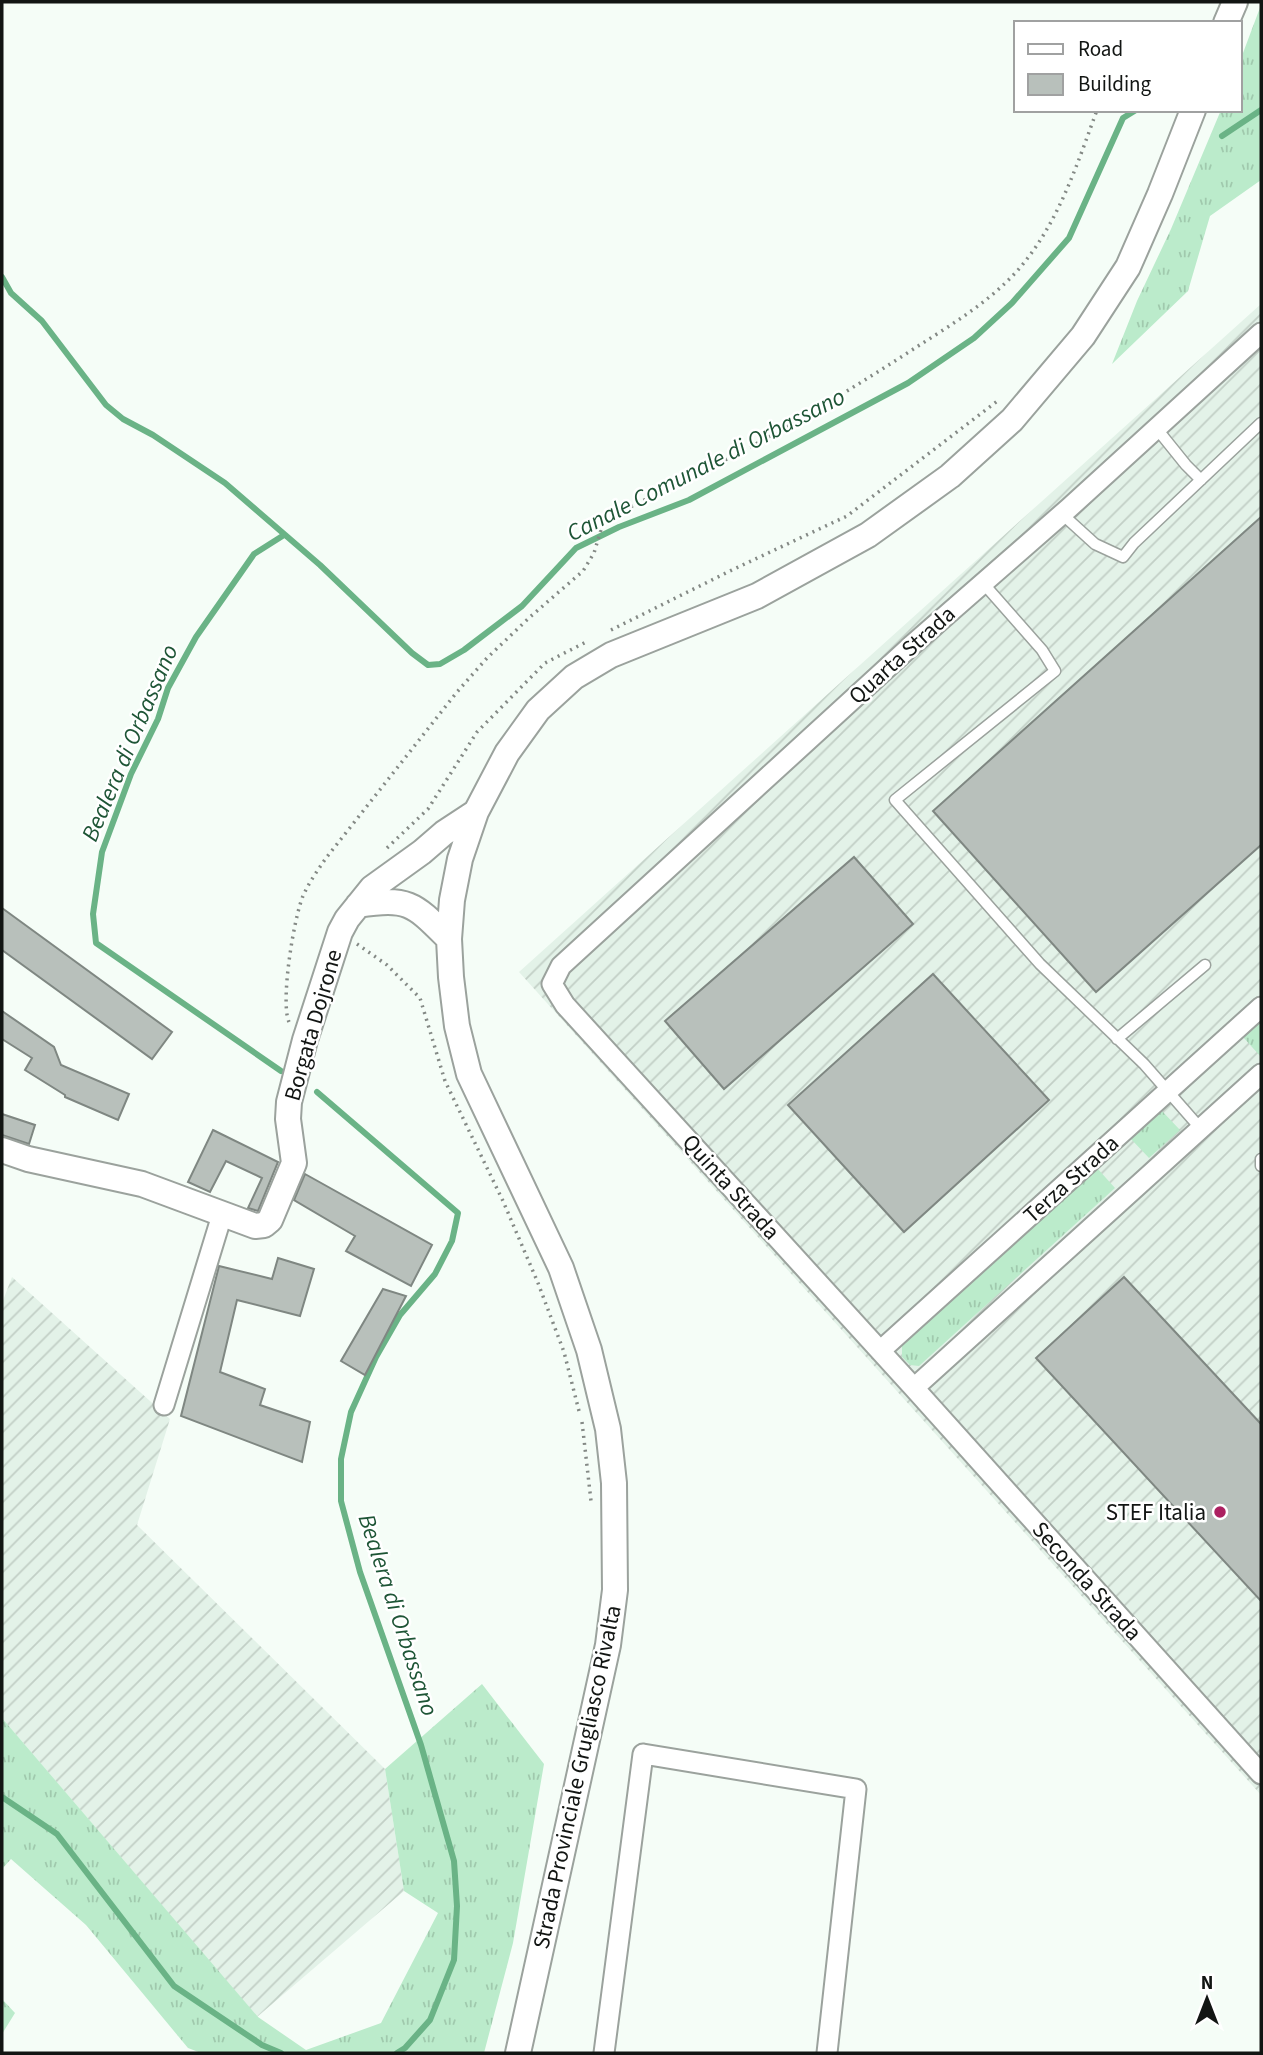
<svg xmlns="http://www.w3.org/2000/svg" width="1263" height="2055" font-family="'Source Sans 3',sans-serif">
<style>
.industrial{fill:url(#industrial-furrows)}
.grass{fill:url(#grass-tufts)}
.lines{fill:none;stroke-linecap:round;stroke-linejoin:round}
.stream{stroke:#6ab386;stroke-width:6}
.building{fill:#b8c0bb;stroke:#7f8782;stroke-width:2}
.service-casing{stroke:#9ba29d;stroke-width:13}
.minor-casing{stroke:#9ba29d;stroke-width:23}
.tertiary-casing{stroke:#9ba29d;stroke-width:28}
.path{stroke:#848985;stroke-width:3.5;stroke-dasharray:2 5;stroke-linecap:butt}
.service{stroke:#fff;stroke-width:10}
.minor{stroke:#fff;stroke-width:19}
.tertiary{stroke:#fff;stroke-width:24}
.poi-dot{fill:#ac2060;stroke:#fff;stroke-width:2.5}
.labels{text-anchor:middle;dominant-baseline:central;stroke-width:5;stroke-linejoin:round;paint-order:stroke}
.street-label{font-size:23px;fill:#121513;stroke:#fff}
.poi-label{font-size:23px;fill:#121513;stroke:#fff;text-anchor:end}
.water-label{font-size:24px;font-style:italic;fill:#1e5536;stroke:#fff}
</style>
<defs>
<pattern id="industrial-furrows" width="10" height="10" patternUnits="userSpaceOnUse" patternTransform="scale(1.75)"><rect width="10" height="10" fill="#e3f2e8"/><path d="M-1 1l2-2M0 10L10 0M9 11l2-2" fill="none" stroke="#c2cfc6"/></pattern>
<pattern id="grass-tufts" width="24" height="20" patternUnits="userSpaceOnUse" patternTransform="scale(1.75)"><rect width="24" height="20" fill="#bbebcb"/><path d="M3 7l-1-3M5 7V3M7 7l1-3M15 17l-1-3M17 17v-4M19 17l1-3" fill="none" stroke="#a0c9ad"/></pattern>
</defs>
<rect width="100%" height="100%" fill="#f5fdf7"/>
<path class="industrial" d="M1261 304V1795L519 972Z
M12 1277 170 1419 137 1525 385 1769 404 1891 257 2017 2 1718V1303Z"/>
<path class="grass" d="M1261 5V180L1210 216 1188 291 1112 364 1137 301 1171 229 1221 110H1240V61Z
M1261 1020V1057L1243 1037Z
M1162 1111 1180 1130 1149 1158 1131 1139Z
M1097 1168 1115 1188 919 1366 910 1365 902 1357V1346Z
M482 1684 544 1764 513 1943 484 2053H201L188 2048 86 1925 11 1859 2 1869V1718L258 2017 306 2050 381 2023 438 1913 404 1891 385 1769Z
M2 1999 15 2013 2 2034Z"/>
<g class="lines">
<path class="stream" d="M1222 136 1261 110
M2 277 11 293 42 321 106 405 123 419 153 435 225 483 320 565 412 653 428 665 440 664 464 650 522 606 576 548 619 527 689 500 908 383 974 338 1012 303 1069 238 1123 118 1136 110
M281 1071 96 943 93 914 102 852 131 774 158 719 168 688 196 637 254 554 284 535
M317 1092 458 1213 452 1241 435 1274 400 1315 376 1357 351 1412 341 1459V1501L360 1572 421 1745 454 1861 457 1906 454 1960 430 2020 405 2048 397 2053
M2 1797 57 1834 174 1986 262 2045 281 2053"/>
</g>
<path class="building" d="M1261 517V845L1096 992 933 811Z
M854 857 913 924 724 1089 665 1021Z
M2 908 172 1032 152 1059 2 950Z
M933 974 1049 1100 904 1232 788 1105Z
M2 1011 54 1047 61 1065 129 1094 118 1120 65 1097V1095L25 1070 32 1058 2 1039Z
M2 1114 35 1125 29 1144 2 1135Z
M213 1130 278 1162 258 1211 248 1208 262 1178 226 1161 210 1192 188 1182Z
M305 1174 432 1245 411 1286 346 1251 355 1236 294 1200Z
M278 1258 314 1269 300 1316 237 1300 220 1372 265 1389 260 1405 310 1422 302 1462 181 1416 219 1266 272 1279Z
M1124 1277 1261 1424V1601L1036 1358Z
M383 1289 406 1296 365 1375 341 1361Z"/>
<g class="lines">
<g class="service-casing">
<path id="service" d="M1157 429 1186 465 1201 480
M1062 514 1095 544 1123 557 1134 543 1261 423
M983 583 1042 650 1055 671 895 800 1040 964 1144 1064 1201 1129
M1117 1039 1205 965
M1261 1159V1166"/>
</g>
<g class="minor-casing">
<path id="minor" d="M1261 333 1069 508 911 646 561 966 552 984 565 1005 914 1388 1261 1774
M880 1351 1261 1007
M914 1388 1261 1074
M164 1405 222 1215
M604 2053 643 1754 856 1789 827 2053"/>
</g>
<g class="tertiary-casing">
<path id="tertiary" d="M1226 23 1235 2
M358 905C409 897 414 904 449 939
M2 1150 28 1159 142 1184 255 1226 264 1225 270 1220 294 1163 288 1119 289 1102 305 1040 340 932 347 919 372 888 422 852 444 833 476 812
M518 2053 608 1645 615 1590 614 1483 608 1429 589 1350 561 1268 469 1074 457 1026 451 977 449 939 452 900 460 859 476 812 507 753 538 710 574 677 611 655 757 596 868 535 950 476 1012 420 1083 336 1128 267 1160 194 1193 110"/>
</g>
<path class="path" d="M611 630 734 569 847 516 1000 399
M387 848 428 809 477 732 545 663 588 641
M357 944 387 965 420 998 445 1081 503 1201 538 1283 564 1352 580 1415
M289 1022C280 1002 294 917 303 896 309 882 318 870 326 858L457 692 487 658 530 617 583 571 594 553 603 523 612 516C658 493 705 471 750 447 806 417 861 383 915 348 954 323 998 297 1027 259 1061 215 1078 162 1097 110
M582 1422 591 1501"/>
<use href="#service" class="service"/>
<use href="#minor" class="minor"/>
<use href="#tertiary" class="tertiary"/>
</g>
<circle class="poi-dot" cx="1220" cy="1512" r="7"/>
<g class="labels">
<g class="street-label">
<text transform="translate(902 655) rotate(-42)">Quarta Strada</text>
<text transform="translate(313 1025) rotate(-74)">Borgata Dojrone</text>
<text transform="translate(1071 1179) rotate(-42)">Terza Strada</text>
<text transform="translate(731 1187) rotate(48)">Quinta Strada</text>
<text transform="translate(1087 1581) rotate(48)">Seconda Strada</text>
<text transform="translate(577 1777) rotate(-78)">Strada Provinciale Grugliasco Rivalta</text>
</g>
<g class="poi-label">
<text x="1206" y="1512">STEF Italia</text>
</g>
<g class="water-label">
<text transform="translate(706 465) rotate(-27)">Canale Comunale di Orbassano</text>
<text transform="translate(130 743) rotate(-67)">Bealera di Orbassano</text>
<text transform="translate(398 1615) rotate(72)">Bealera di Orbassano</text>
</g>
</g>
<rect width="1263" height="2055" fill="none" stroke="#121513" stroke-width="7"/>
<rect x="1014" y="21" width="228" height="91" fill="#ffffff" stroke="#a0a1a1" stroke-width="2"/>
<rect x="1028" y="44" width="35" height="10" fill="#ffffff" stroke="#a0a1a1" stroke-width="2"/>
<text x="1078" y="56" font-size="21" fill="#121513">Road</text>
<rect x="1028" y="74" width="35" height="21" fill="#b8c0bb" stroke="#a0a1a1" stroke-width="2"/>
<text x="1078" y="91" font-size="21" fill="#121513">Building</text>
<g transform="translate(1207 1999)" stroke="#ffffff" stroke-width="5" paint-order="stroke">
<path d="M0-5L12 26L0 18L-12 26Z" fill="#121513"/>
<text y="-10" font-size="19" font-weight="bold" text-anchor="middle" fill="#121513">N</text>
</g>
</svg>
